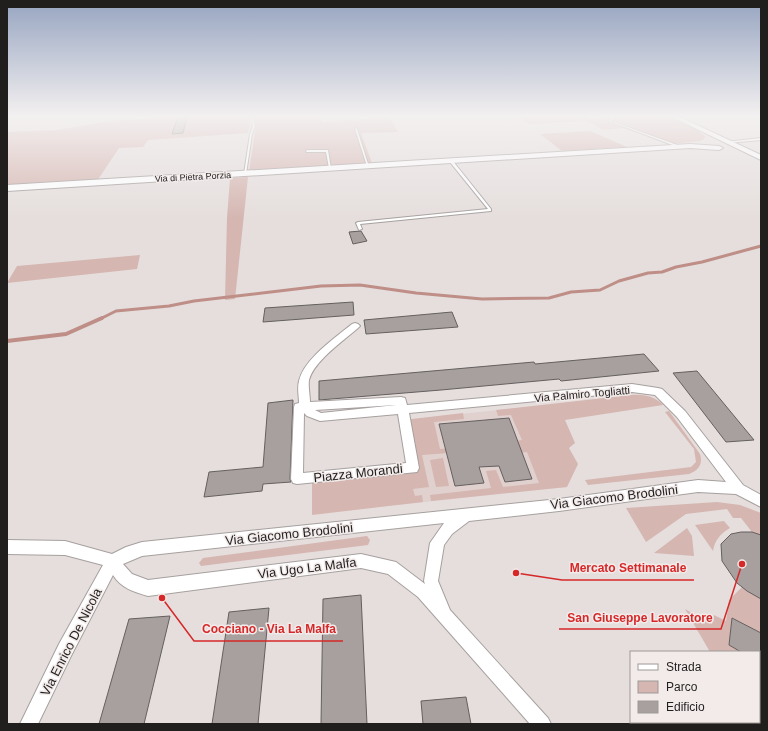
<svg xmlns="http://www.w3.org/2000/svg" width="768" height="731" font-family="Arial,sans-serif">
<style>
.built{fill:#e0d1cf}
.green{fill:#d5b6b1}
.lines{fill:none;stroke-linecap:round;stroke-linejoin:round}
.stream-far1{stroke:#be8e87;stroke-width:3}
.stream{stroke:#be8e87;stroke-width:4}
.building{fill:#a7a09f;stroke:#655f5f}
.lane-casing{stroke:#a6a09f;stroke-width:2}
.street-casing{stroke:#a6a09f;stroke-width:2}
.secondary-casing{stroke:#a6a09f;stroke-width:2}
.lane{fill:#fff;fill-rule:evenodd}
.street{fill:#fff;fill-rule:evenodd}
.secondary{fill:#fff;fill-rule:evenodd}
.labels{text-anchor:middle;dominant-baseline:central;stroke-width:3;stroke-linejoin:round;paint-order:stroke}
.far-street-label{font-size:9px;fill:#211f1e;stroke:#f2ebea}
.street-label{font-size:11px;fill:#211f1e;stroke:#f2ebea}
.near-street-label{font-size:13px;fill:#211f1e;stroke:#f2ebea}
.leader{fill:none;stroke:#d62828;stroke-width:1.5}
.callout-dot{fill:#d62828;stroke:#f2ebea;stroke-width:1.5}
.callout-label{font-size:12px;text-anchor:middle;font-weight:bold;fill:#d62828;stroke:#f2ebea;stroke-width:3;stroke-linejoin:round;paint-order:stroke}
</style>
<rect width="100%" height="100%" fill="#e5dedd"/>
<path class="built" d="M537 406 567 487 397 505 395 489 416 487 404 420Z"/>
<path class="green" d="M170 117H249L250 126 248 133 148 140 143 147 119 148 97 181 7 187V132L57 130 111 121Z
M254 117H321L322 122 389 117 398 132 361 133 372 163 249 171 256 126Z
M519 117H587L590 119 601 118 600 117H669L697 130 705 136 704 139 700 141 671 144 623 128 603 130 587 121 529 124Z
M590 131 627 147 562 151 540 134Z
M248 177 235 299 225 300 227 218 230 178Z
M140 255 137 269 7 283 17 266Z
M631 395C643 394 655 396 663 405L565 420 575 443 569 448 578 464 567 487 431 501 430 495 491 488 486 471 496 470 503 487 539 483 527 452 508 454 504 442 522 440 511 415 498 416 496 410Z
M669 411 700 454C703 464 699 470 689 474L588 485 585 480 691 467 696 462 694 449 665 412Z
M463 413 464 419 434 422 440 449 460 447 461 452 422 455 429 487 413 489 415 496 422 495 423 502 312 515V478L413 468 404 420Z
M443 458 449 486 436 487 430 460Z
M717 502 740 505 761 513V535L752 532 741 518H733L727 509 686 514 646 542 626 508Z
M724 521 730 528C720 534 715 540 713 551L695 525Z
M687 528 692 536 694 556 654 553Z
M367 536 370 540 368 545 201 566 199 563 203 558Z
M742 587 761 598V633L732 618 729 645 741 652H710L685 609 712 624 714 615 726 621 729 600Z"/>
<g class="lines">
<path class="stream-far1" d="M100 319 116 311 169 306 194 301 321 286 360 285 416 293 482 299 549 298 571 292 600 290 619 281 648 273 662 272 676 267 702 262 761 246"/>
<path class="stream" d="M7 341 66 334 102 318"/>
</g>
<path class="building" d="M178 117H187L183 133 172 134Z
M361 231 367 241 353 244 349 232Z
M353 302 354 315 263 322 265 308Z
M452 312 458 327 366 334 364 320Z
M644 354 659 371 561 381 559 379 441 390 319 400V381L534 362 535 364Z
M697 371 754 440 726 442 673 373Z
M293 400 290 479 291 482 263 484 262 491 204 497 209 472 263 467 268 403Z
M509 418 532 479 505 482 499 466 479 467 484 483 455 486 439 424Z
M741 532H752L761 535V599L747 591 737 583 722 561 721 544 731 534Z
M361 595 367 724H321L323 599Z
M269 608 258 724H212L229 612Z
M170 616 144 724H99L129 619Z
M732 618 761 633V652H741L729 645Z
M466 697 471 724H423L421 701Z"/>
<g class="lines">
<g class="lane-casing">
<path id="lane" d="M250 117H252L255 126 252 134 246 174 245 175 244 174 250 134 253 126Z
M612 118H614L611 121 680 146 678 147 609 121Z
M356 128 357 129 369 167 367 166 355 129Z
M761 138V140L727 143 726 142Z
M307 150H328L331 169 329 168 326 152H306Z
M450 160H452L491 209V211L360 224 362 229 359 230 356 223 358 222 488 209 450 162Z"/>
</g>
<g class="street-casing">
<path id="street" d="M355 323 358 324 360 326 358 328C343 341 314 361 309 380 308 387 310 395 310 402L401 397 405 398 407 405 632 384 658 388 662 389 685 411 743 485 761 495V507L736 494 698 492 559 511 469 521 452 534 444 545 438 581 450 610 548 718 551 724H530L418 597 388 574 361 568 148 596C134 592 121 588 113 575L71 656 38 724H20L59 644 103 565 65 555 7 554V540L65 541 112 554 126 547 142 542 559 499 698 480 726 482 677 417 655 395 632 392 409 413 419 468 417 472 297 484 293 483 291 479 294 407 295 404 299 403C299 396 297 388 299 381 304 359 335 338 352 324ZM396 405 321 413 315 410ZM304 413 307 416 320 421 398 414 406 463 303 473ZM444 523 430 543 424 581 425 584 396 562 361 554 148 580 132 574 123 564 142 556Z"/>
</g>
<g class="secondary-casing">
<path id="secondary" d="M672 117H680L761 155V160Z
M690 144 719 146 723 148 719 150 690 148 7 191V185Z"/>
</g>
<use href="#lane" class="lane"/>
<use href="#street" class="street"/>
<use href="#secondary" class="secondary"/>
</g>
<linearGradient id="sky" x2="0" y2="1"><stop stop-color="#97a5c1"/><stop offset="0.53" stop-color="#f3f0f0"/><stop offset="1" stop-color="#f3f0f0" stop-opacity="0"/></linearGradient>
<rect width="768" height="219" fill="url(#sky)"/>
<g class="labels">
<g class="far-street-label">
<text transform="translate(193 177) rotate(-3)">Via di Pietra Porzia</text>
</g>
<g class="street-label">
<text transform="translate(582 394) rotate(-5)">Via Palmiro Togliatti</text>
</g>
<g class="near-street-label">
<text transform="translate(358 473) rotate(-6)">Piazza Morandi</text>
<text transform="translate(614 497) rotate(-7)">Via Giacomo Brodolini</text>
<text transform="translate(289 534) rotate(-6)">Via Giacomo Brodolini</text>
<text transform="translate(307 568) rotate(-7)">Via Ugo La Malfa</text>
<text transform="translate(71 642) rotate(-63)">Via Enrico De Nicola</text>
</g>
</g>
<path class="leader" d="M516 573L562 580H694M742 564L721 629H559M162 598L194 641H343"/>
<g class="callout-dot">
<circle cx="516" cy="573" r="4"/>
<circle cx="742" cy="564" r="4"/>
<circle cx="162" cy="598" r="4"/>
</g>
<g class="callout-label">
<text x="628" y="572">Mercato Settimanale</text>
<text x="640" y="622">San Giuseppe Lavoratore</text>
<text x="269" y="633">Cocciano - Via La Malfa</text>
</g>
<rect width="768" height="731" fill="none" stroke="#211f1e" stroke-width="16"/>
<rect x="630" y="651" width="130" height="72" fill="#f2ebea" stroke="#9e9998"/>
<rect x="638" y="664" width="20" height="6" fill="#ffffff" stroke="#9e9998"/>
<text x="666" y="671" font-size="12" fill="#211f1e">Strada</text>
<rect x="638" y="681" width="20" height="12" fill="#d5b6b1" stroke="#9e9998"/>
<text x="666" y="691" font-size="12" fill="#211f1e">Parco</text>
<rect x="638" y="701" width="20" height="12" fill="#a7a09f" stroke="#9e9998"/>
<text x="666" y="711" font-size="12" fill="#211f1e">Edificio</text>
</svg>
